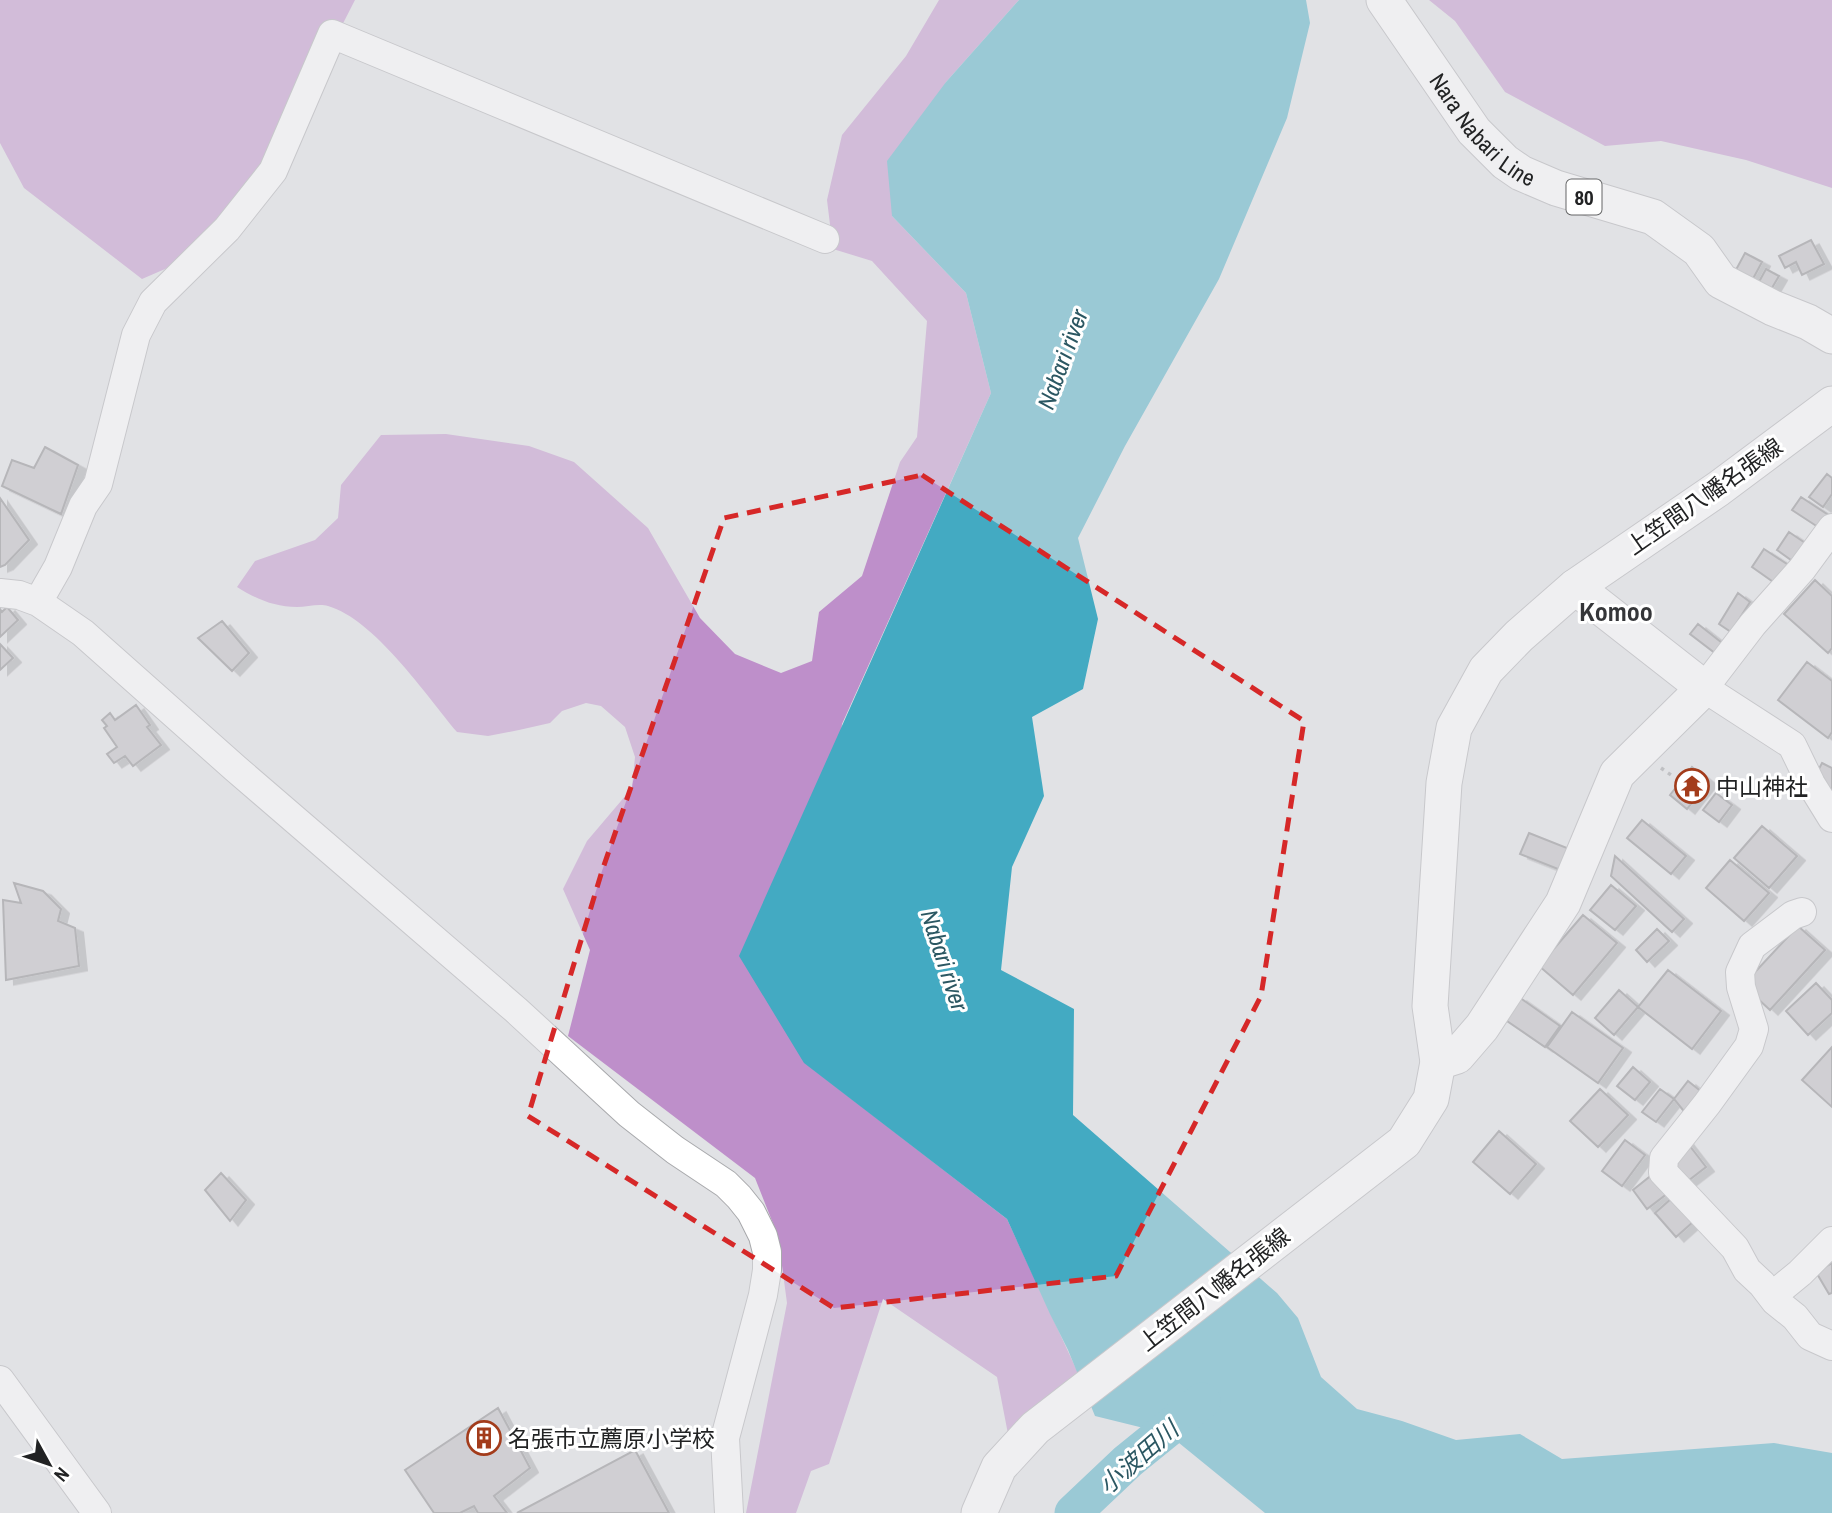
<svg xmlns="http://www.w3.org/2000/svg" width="1832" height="1513" font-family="'Archivo Narrow','Noto Sans JP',sans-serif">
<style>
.forest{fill:#be8fca}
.water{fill:#43aac2}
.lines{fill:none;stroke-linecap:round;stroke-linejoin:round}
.river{stroke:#43aac2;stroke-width:37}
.building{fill:#bab9bc;stroke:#828184;stroke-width:2;filter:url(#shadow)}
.minor-casing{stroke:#a8a9ac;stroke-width:30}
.major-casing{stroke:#a8a9ac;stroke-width:37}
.path{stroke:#969799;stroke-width:3.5;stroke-dasharray:3.5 5;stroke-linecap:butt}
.minor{stroke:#fff;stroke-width:28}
.major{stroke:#fff;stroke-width:35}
.marked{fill:none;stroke:#d62828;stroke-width:5;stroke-dasharray:14 9;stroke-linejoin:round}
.labels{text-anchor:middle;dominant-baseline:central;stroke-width:6;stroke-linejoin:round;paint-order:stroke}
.shield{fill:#fff;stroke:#646566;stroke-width:2}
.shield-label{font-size:21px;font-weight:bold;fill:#222324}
.street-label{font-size:23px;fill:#222324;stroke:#fff}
.poi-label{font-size:23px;fill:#222324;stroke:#fff;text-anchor:start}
.water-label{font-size:24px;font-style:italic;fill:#2b5762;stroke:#fff}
.quarter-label{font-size:26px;font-weight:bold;fill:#353639;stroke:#fff}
</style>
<defs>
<filter id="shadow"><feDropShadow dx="8" dy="4.5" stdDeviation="0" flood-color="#0004"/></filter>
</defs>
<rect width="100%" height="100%" fill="#e1e2e5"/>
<path class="forest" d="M0 0H355L232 240 142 279 24 188 0 143Z
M939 0H1019L946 82 892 216 966 293 991 393 842 724 805 1063 1007 1219 1078 1373 1008 1434 997 1377 883 1299 829 1464 811 1471 796 1513H746L787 1303 778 1236 755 1178 568 1036 590 950 563 889 587 841 632 788 635 757 625 727 601 706 586 703 562 711 550 723 519 730 488 736 457 732C426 695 374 619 328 606 319 603 307 607 297 607 274 607 256 599 237 587L255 561 315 540 338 518 341 485 381 435 446 434 529 446 574 462 648 528 700 618 735 654 781 673 812 661 819 612 862 576 900 462 917 437 927 321 872 261 833 249 827 200 842 135 906 56Z
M1429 0H1832V188L1746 160 1661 141 1605 146 1505 92 1455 21Z"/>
<path class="water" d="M1019 0H1306L1310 23 1287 118 1219 279 1125 446 1078 538 1098 619 1083 689 1032 717 1044 796 1012 867 1001 970 1074 1009 1073 1115 1277 1293 1298 1318 1321 1377 1357 1409 1402 1421 1456 1440 1520 1434 1562 1459 1774 1443 1832 1453V1513H1265L1168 1434 1095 1416 1068 1350 1050 1314 1007 1219 804 1063 739 956 991 393 966 293 892 216 887 161 946 82Z"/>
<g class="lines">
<path class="river" d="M1073 1513 1128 1461 1202 1401"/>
</g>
<path class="building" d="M1811 240 1824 264 1802 275 1796 262 1785 268 1779 256Z
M1745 253 1762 262 1748 288 1731 279Z
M1766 269 1779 276 1766 298 1754 291Z
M45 447 78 465 61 514 2 486 12 460 34 468Z
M1827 474 1832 478V494L1823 507 1809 497Z
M1801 497 1830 516 1821 529 1792 510Z
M0 498 29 540 5 565 0 567Z
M1789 532 1811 547 1798 565 1777 550Z
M1764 549 1790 566 1779 586 1752 567Z
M1815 580 1832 596V648L1828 653 1784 614Z
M1738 593 1750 602 1731 632 1719 624Z
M7 607 18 620 0 637V609L2 612Z
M222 621 249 653 232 671 198 638Z
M1698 624 1731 650 1724 660 1690 634Z
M0 644 13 658 0 670Z
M1807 662 1832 681V732L1828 738 1778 700Z
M136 705 150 725 147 727 161 745 133 766 125 756 114 763 107 754 117 747 104 728 107 726 102 720 110 713 115 720Z
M1822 763 1832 768V795L1811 784Z
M1692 767 1709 781 1687 809 1670 795Z
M1716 793 1732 805 1719 822 1703 810Z
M1642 820 1686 856 1671 874 1627 838Z
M1762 826 1797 856 1769 888 1734 858Z
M1529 833 1572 850 1563 871 1520 854Z
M1615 856 1684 919 1672 932 1611 876Z
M1730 860 1769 893 1744 921 1706 888Z
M14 883 43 891 61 909 58 921 75 928 79 966 6 980 3 900 21 903Z
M1611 885 1636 906 1615 930 1590 910Z
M1583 915 1617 943 1573 995 1539 966Z
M1798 926 1825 950 1770 1010 1743 985Z
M1657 929 1669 941 1647 962 1636 950Z
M1668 970 1721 1011 1692 1049 1638 1007Z
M1816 983 1832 1000V1013L1808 1035 1786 1011Z
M1619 990 1638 1007 1614 1035 1595 1018Z
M1519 997 1560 1026 1545 1047 1504 1019Z
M1572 1012 1623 1048 1598 1083 1547 1047Z
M1832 1047V1107L1802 1080Z
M1633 1067 1650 1082 1635 1100 1617 1086Z
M1688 1081 1703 1093 1687 1115 1674 1099Z
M1600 1089 1628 1115 1598 1147 1570 1121Z
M1660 1089 1674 1099 1656 1122 1642 1112Z
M1499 1131 1536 1164 1510 1194 1473 1162Z
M1625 1140 1645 1155 1622 1186 1602 1171Z
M1686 1141 1706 1167 1684 1184 1664 1158Z
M221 1173 246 1200 230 1221 205 1190Z
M1653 1174 1668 1193 1647 1209 1633 1190Z
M1672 1198 1693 1222 1676 1237 1655 1213Z
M1832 1263V1293L1829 1294 1816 1272Z
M498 1408 530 1468 494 1496 507 1513H478L474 1506 460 1513H434L405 1470Z
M635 1450 669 1513H517Z"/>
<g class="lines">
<g class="minor-casing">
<path id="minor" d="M1832 528 1802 569 1753 624 1704 688 1792 745 1811 784 1832 818
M0 593 19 595 38 602 83 633 235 768 516 1010 629 1114 675 1150 726 1184 739 1197 751 1212 763 1236 767 1252V1270L763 1295 725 1438 729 1513
M38 602 58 567 83 506 98 484 136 335 153 302 227 229 273 171 332 34 825 239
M1802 912 1793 915 1752 946 1740 972 1741 987 1754 1029 1749 1046 1707 1104 1664 1158 1663 1172 1735 1248 1747 1270 1762 1284 1775 1301 1795 1317 1810 1336 1832 1346
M1772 1296 1800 1273 1832 1241
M0 1380 97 1513"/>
</g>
<g class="major-casing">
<g id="major">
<path id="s1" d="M1384 0 1474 131 1505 162 1521 173 1556 188 1653 217 1699 250 1721 281 1773 308 1808 322 1832 336"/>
<path d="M1438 1062 1457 1056 1482 1027 1563 903 1617 774 1704 688 1575 587"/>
<path d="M979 1513 999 1467 1035 1428 1404 1142 1431 1099 1438 1062 1430 1006 1444 783 1454 728 1486 670 1519 636 1575 587 1718 489 1832 404"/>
</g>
</g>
<path class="path" d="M1661 768 1674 777"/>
<use href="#minor" class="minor"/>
<use href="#major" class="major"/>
</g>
<path d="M0 0H1832V1513H0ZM922 475 1304 721 1261 996 1116 1276 834 1308 528 1116 602 871 724 518Z" fill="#e1e2e5" fill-opacity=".55" fill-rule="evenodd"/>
<path class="marked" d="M922 475 1304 721 1261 996 1116 1276 834 1308 528 1116 602 871 724 518Z"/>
<defs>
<g id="temple-ring" transform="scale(1.75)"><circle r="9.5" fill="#fff" stroke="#a33c1b" stroke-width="1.5"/><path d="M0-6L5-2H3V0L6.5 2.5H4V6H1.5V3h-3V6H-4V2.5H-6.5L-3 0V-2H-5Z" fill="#a33c1b"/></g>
<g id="building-ring" transform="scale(1.75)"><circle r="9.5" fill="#fff" stroke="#a33c1b" stroke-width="1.5"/><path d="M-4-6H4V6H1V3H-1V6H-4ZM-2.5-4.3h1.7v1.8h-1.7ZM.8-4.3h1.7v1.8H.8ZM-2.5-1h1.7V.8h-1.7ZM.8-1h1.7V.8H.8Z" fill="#a33c1b"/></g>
</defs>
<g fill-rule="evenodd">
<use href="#temple-ring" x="1692" y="786"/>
<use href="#building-ring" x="484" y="1438"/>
</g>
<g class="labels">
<rect class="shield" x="1566.5" y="179.5" width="35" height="35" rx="5"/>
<g class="shield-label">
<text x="1584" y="197">80</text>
</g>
<g class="street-label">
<text stroke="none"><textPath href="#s1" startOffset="164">Nara Nabari Line</textPath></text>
<text transform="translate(1704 496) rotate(-35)">上笠間八幡名張線</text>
<text transform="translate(1214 1289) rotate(-38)">上笠間八幡名張線</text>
</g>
<g class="poi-label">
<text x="1716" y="786">中山神社</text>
<text x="508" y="1438">名張市立薦原小学校</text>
</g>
<g class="water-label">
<text transform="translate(1062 359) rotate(-70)">Nabari river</text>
<text transform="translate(945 960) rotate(72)">Nabari river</text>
<text transform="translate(1138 1457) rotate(-41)">小波田川</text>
</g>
<g class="quarter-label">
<text x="1616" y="611">Komoo</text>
</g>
</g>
<g transform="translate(49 1464) rotate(130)" stroke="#ffffff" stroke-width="5" paint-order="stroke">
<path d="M0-5L12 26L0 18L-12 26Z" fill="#222324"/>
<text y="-10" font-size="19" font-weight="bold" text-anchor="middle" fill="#222324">N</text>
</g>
</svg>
